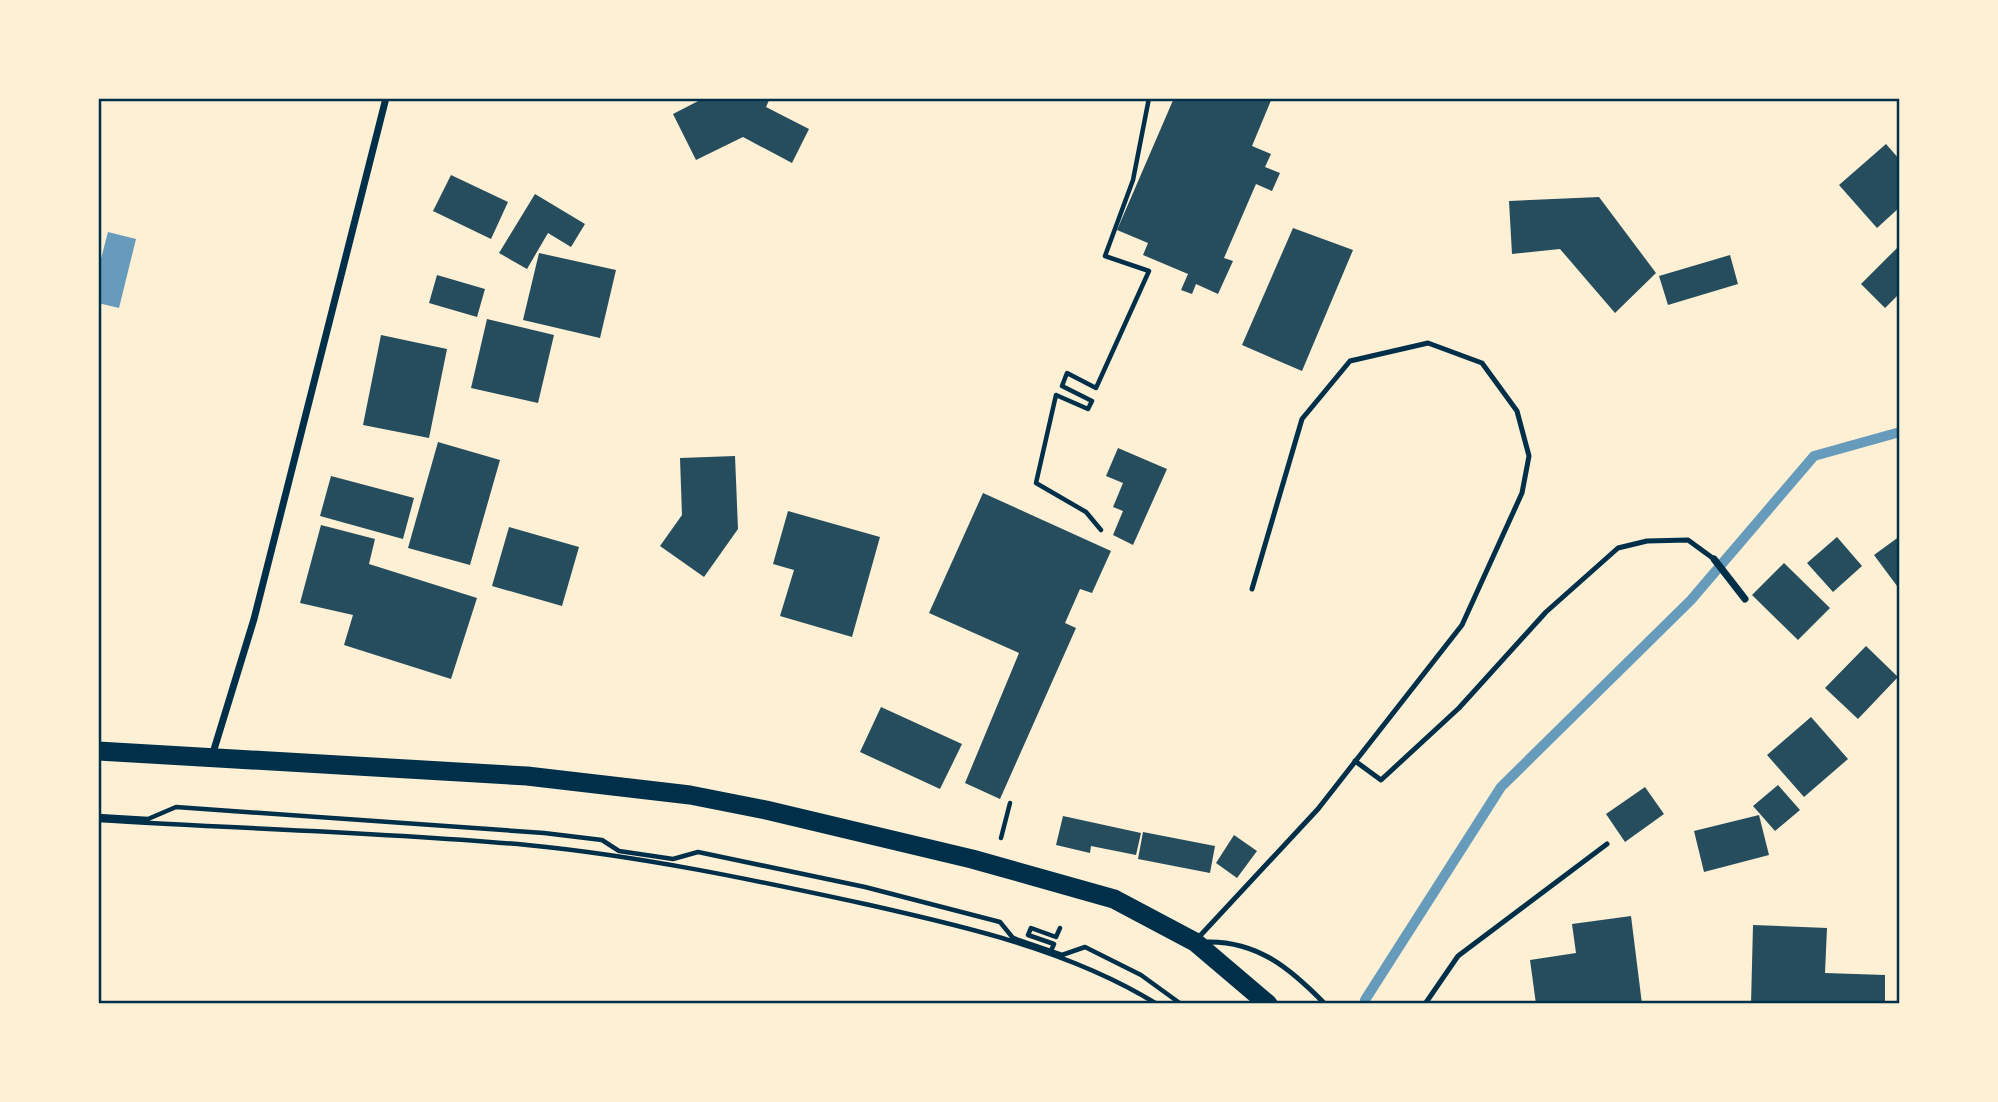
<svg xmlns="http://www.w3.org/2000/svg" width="1998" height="1102" font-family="Mulish,sans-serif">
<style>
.water{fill:#669bbc}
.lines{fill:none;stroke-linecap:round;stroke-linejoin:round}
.stream{stroke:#669bbc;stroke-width:10}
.building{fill:#264d5e}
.path{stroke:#003049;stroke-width:4.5}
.service{stroke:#003049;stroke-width:5}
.minor{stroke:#003049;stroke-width:7}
.trunk{stroke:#003049;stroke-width:19}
.neatline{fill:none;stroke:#003049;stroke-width:2.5}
</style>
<rect width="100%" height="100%" fill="#fdf0d5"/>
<path class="water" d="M108 232 136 239 119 308 98 303V270Z"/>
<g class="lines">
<path class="stream" d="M1365 1000 1501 787 1691 600 1814 456 1900 432"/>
</g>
<path class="building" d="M704 98H770L766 107 809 129 792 163 743 137 696 160 673 114Z
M1174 98H1272L1252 146 1271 154 1265 167 1280 173 1272 191 1256 184 1224 258 1233 261 1218 294 1196 284 1192 294 1181 290 1188 274 1143 255 1148 243 1117 230Z
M1886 144 1900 160V207L1877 228 1839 185Z
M451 175 508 202 491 239 433 211Z
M535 194 585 224 571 247 548 233 527 269 499 253Z
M1599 197 1656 273 1615 313 1560 249 1512 254 1509 201Z
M1293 228 1353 250 1302 371 1242 345Z
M1898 247 1900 293 1885 308 1861 284Z
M539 253 616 270 600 338 523 320Z
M1730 255 1738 284 1668 305 1659 276Z
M437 275 485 289 477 317 429 303Z
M487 319 554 335 538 403 471 388Z
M381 335 447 349 429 438 363 425Z
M438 442 500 460 470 565 408 548Z
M1118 448 1167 469 1133 545 1113 535 1123 511 1113 507 1123 483 1106 476Z
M735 456 738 529 704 577 660 546 682 515 680 458Z
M331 476 414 498 403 539 320 516Z
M983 493 1111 551 1092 593 1080 589 1065 623 1076 628 1000 799 965 783 1019 653 929 613Z
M788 511 880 537 852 637 780 616 794 570 773 564Z
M321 525 375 539 369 564 477 598 451 679 344 645 353 615 300 603Z
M509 527 579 547 562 606 492 586Z
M1900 536V590L1874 555Z
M1837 537 1862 566 1833 592 1807 563Z
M1784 563 1830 608 1798 640 1752 595Z
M1866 646 1898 677 1858 719 1825 688Z
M881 707 962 744 940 789 860 752Z
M1811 717 1848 759 1804 797 1767 755Z
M1778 785 1800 810 1775 831 1753 806Z
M1645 787 1664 814 1625 842 1606 814Z
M1759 815 1769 855 1704 872 1694 831Z
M1063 816 1141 833 1136 855 1091 846 1090 853 1056 845Z
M1143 832 1215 846 1210 873 1138 859Z
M1234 835 1257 851 1237 878 1216 863Z
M1631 916 1642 1004H1536L1530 960 1576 953 1572 924Z
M1753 925 1827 928 1825 973 1885 975V1004H1751Z"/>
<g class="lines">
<path class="path" d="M1101 530 1086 512 1036 483 1056 395 1088 409 1092 401 1062 386 1067 373 1096 388 1149 271 1105 256 1133 180 1149 98
M98 816 148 819 176 807 544 833 602 840 619 851 673 859 698 852 865 887 1000 922 1013 938 1062 955 1085 947 1141 975 1181 1004
M98 820C241 829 385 832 527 845 641 856 754 880 865 904 963 926 1070 950 1157 1004
M1001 838 1010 803
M1051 951 1054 944 1028 935 1031 928 1056 937 1060 928"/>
<path class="service" d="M1355 761 1381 780 1459 708 1546 612 1618 548 1647 541 1688 540 1714 559
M1198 938 1318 809 1462 625 1522 493 1529 456 1517 411 1482 363 1428 343 1350 361 1302 419 1252 589
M1205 942C1257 940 1291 969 1325 1004
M1425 1004 1458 956 1607 844"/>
<path class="minor" d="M1714 559 1745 599
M212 756 254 619 386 98"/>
<path class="trunk" d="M98 751 527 776 690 795 766 810 972 859 1114 899 1195 942 1268 1004"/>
</g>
<rect width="1998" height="1102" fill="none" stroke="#fdf0d5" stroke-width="200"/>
<rect x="100" y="100" width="1798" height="902" class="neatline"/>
</svg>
